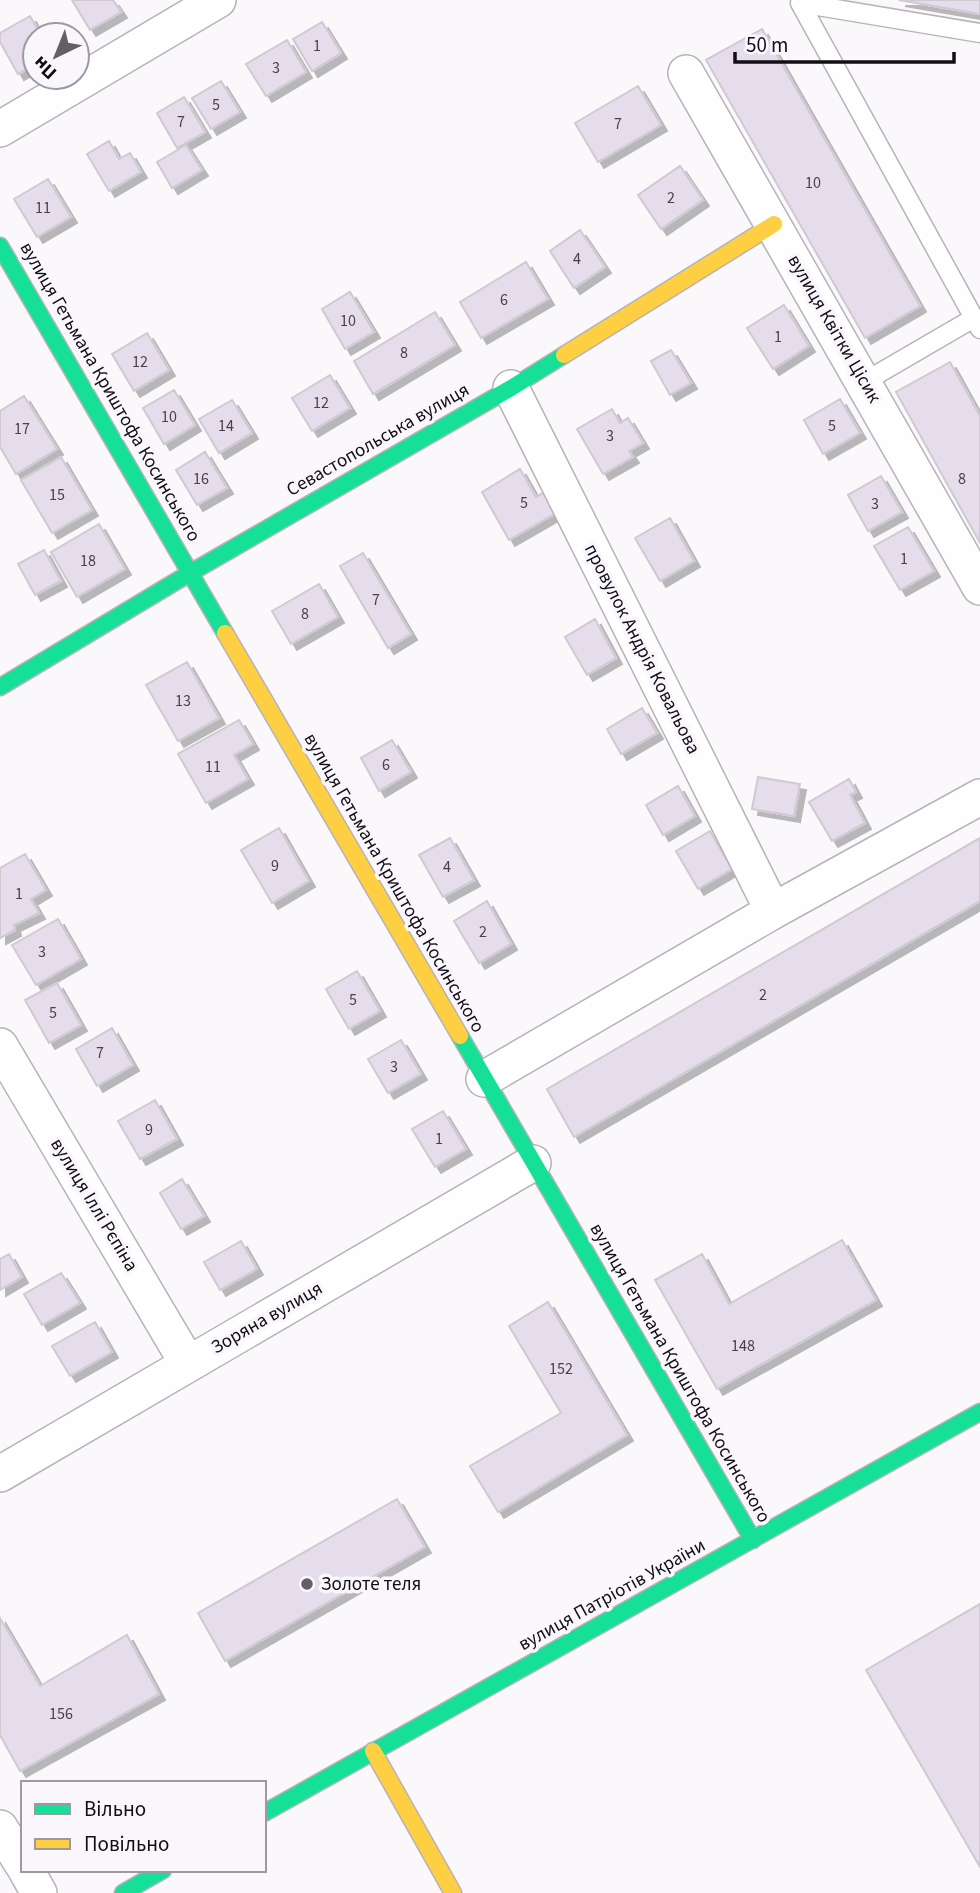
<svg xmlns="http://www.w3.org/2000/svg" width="980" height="1893" font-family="'Source Sans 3',sans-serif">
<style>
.building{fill:#e6ddec;stroke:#cfcad1;stroke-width:2;filter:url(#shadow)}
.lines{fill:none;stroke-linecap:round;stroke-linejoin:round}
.lane-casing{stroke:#b6b3b9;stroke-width:21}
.street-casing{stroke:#b6b3b9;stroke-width:38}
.fast-casing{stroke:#b6b3b9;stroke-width:19}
.slow-casing{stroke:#b6b3b9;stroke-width:19}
.lane{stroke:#fefefe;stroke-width:18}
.street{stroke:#fefefe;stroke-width:35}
.fast{stroke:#16e098;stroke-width:16}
.slow{stroke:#ffcf43;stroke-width:16}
.poi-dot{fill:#645f66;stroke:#faf7fc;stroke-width:2.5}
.labels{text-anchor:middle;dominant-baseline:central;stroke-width:7;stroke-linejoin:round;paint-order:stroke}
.number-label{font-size:16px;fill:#48414c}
.street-label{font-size:19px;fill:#130d16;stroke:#faf7fc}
.poi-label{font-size:19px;fill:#130d16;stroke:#faf7fc;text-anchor:start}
</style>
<defs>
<filter id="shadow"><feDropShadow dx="6" dy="6" stdDeviation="0" flood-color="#0004"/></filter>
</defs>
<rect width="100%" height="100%" fill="#faf8fb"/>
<path class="building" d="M72 0H113L121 12 90 30Z
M899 0H980V14Z
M30 16 41 35H35V64L18 74 0 42V33Z
M322 22 341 53 312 71 293 39Z
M762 29 920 306 865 338 706 60Z
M287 40 306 72 266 96 246 64Z
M221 81 240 112 211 129 192 98Z
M638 86 661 125 598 162 575 123Z
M184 97 205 132 177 148 157 113Z
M109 141 119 159 130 153 141 172 109 191 87 154Z
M186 145 202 170 172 188 157 162Z
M680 166 703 200 661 229 638 195Z
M48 179 71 217 37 237 14 199Z
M580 230 605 267 574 288 550 251Z
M526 262 548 299 481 338 460 302Z
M350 292 374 332 345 349 322 309Z
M784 305 809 346 773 369 747 328Z
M435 312 455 345 373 394 354 361Z
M147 333 169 370 134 391 112 354Z
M671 350 691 383 670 395 651 361Z
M950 362 980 416V543L896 392Z
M330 375 350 408 312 431 292 398Z
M174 390 195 425 164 444 143 408Z
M24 396 57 449 16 474 0 447V411Z
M840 399 860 433 823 454 804 420Z
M232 400 252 433 219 453 199 419Z
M612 409 620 423 628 418 643 443 629 451 633 457 603 474 577 429Z
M205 452 227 488 197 505 176 470Z
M61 457 92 510 52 533 21 480Z
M520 469 536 497 551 488 563 509 509 540 482 492Z
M881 476 902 512 868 531 848 495Z
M670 518 694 561 660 581 635 538Z
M99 524 125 569 77 597 51 552Z
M908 527 934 571 900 590 874 546Z
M44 550 61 581 35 595 18 564Z
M363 553 411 634 388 648 340 566Z
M319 584 338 617 291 644 272 611Z
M595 619 616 658 587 675 565 637Z
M187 662 219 718 178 741 146 685Z
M642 708 657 733 621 754 607 729Z
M239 720 253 744 234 755 248 779 206 803 178 754Z
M392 740 411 772 379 791 361 758Z
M758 777 800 784 794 816 752 809Z
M849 779 856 792 850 795 865 823 832 841 809 802Z
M678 786 695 816 663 835 646 805Z
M279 828 309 881 272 903 241 850Z
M710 831 732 869 698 889 676 851Z
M450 838 474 880 443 897 419 855Z
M980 838V901L574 1137 547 1089Z
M25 854 46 890 31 899 39 913 14 925 15 930 0 938V868Z
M487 901 511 944 479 963 454 921Z
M58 919 81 959 36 985 12 945Z
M357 971 380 1011 349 1029 326 989Z
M57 983 81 1025 49 1043 25 1000Z
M112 1028 133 1065 97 1086 76 1049Z
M401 1040 421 1074 388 1093 368 1059Z
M155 1100 177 1139 140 1159 118 1121Z
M443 1111 466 1149 435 1167 412 1129Z
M182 1179 204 1216 181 1229 160 1193Z
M842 1240 876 1300 717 1389 655 1280 702 1254 729 1304Z
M241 1241 257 1269 220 1290 204 1262Z
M9 1254 22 1277 0 1290V1259Z
M61 1273 80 1303 42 1325 24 1294Z
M548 1302 627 1435 498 1512 470 1466 561 1413 509 1326Z
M95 1322 112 1352 70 1376 52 1346Z
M397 1499 425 1547 225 1661 198 1613Z
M980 1604V1867L866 1670Z
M0 1618 40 1686 127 1635 159 1694 20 1771 0 1735Z"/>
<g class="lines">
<g class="lane-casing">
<path id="lane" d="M980 33 800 3 980 329
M864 382 974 318"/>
</g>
<g class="street-casing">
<path id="street" d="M686 73 980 587
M0 129 218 0
M511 388 773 911
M0 1046 188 1364
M484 1079 773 911 980 797
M0 1474 533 1163
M0 1828 23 1865
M26 1870 39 1893"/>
</g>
<g class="fast-casing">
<path id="fast" d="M0 246 225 633
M0 687 190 573 511 388 564 355
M460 1036 753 1540
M264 1813 980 1412
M123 1893 163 1870"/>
</g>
<g class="slow-casing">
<path id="slow" d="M564 355 774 224
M225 633 460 1036
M373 1751 453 1893"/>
</g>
<use href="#lane" class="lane"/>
<use href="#street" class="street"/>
<use href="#fast" class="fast"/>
<use href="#slow" class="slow"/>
</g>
<circle class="poi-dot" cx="307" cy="1584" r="7"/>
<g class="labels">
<g class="number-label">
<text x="317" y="46">1</text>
<text x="276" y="68">3</text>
<text x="216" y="105">5</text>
<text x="181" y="122">7</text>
<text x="618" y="124">7</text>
<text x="813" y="183">10</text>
<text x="671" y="198">2</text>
<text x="43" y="208">11</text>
<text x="577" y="259">4</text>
<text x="504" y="300">6</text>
<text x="348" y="321">10</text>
<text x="778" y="337">1</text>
<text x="404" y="353">8</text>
<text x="140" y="362">12</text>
<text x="321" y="403">12</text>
<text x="169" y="417">10</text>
<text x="226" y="426">14</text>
<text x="832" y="426">5</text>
<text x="22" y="429">17</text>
<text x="610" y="436">3</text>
<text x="201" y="479">16</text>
<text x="962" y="479">8</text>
<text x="57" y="495">15</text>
<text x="524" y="503">5</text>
<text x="875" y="504">3</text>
<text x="904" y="559">1</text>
<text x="88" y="561">18</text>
<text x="376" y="600">7</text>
<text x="305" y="614">8</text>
<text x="183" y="701">13</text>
<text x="386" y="765">6</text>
<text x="213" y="767">11</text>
<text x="275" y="866">9</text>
<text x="447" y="867">4</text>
<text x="19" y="894">1</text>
<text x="483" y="932">2</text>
<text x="42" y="952">3</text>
<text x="763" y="995">2</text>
<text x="353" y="1000">5</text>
<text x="53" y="1013">5</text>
<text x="100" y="1053">7</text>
<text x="394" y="1067">3</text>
<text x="149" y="1130">9</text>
<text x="439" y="1139">1</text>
<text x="743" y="1346">148</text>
<text x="561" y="1369">152</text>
<text x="61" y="1714">156</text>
</g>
<g class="street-label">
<text transform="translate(834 329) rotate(60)">вулиця Квітки Цісик</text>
<text transform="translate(110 392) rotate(60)">вулиця Гетьмана Криштофа Косинського</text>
<text transform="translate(378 440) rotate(-30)">Севастопольська вулиця</text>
<text transform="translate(642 649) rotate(63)">провулок Андрія Ковальова</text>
<text transform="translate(394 883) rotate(60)">вулиця Гетьмана Криштофа Косинського</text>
<text transform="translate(94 1205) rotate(59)">вулиця Іллі Рєпіна</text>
<text transform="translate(267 1318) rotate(-30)">Зоряна вулиця</text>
<text transform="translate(680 1373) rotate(60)">вулиця Гетьмана Криштофа Косинського</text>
<text transform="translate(612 1595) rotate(-29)">вулиця Патріотів України</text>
</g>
<g class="poi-label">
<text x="321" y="1584">Золоте теля</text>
</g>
</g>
<rect x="21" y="1781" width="245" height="91" fill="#faf7fc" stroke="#9e99a0" stroke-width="2"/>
<rect x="35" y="1804" width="35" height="10" fill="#16e098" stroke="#9e99a0" stroke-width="2"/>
<text x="84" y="1816" font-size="21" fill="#130d16">Вільно</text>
<rect x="35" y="1839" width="35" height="10" fill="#ffcf43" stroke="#9e99a0" stroke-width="2"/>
<text x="84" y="1851" font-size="21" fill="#130d16">Повільно</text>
<g transform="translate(56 56) rotate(223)"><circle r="33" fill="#faf7fc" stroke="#9e99a0" stroke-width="2"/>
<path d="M0-5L12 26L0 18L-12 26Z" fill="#645f66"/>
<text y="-10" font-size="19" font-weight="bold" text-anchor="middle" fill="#130d16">Пн</text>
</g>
<path d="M735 52v10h219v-10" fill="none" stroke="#130d16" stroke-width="3.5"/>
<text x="746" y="52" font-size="21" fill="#130d16" stroke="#faf7fc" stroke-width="5" paint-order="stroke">50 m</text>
</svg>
